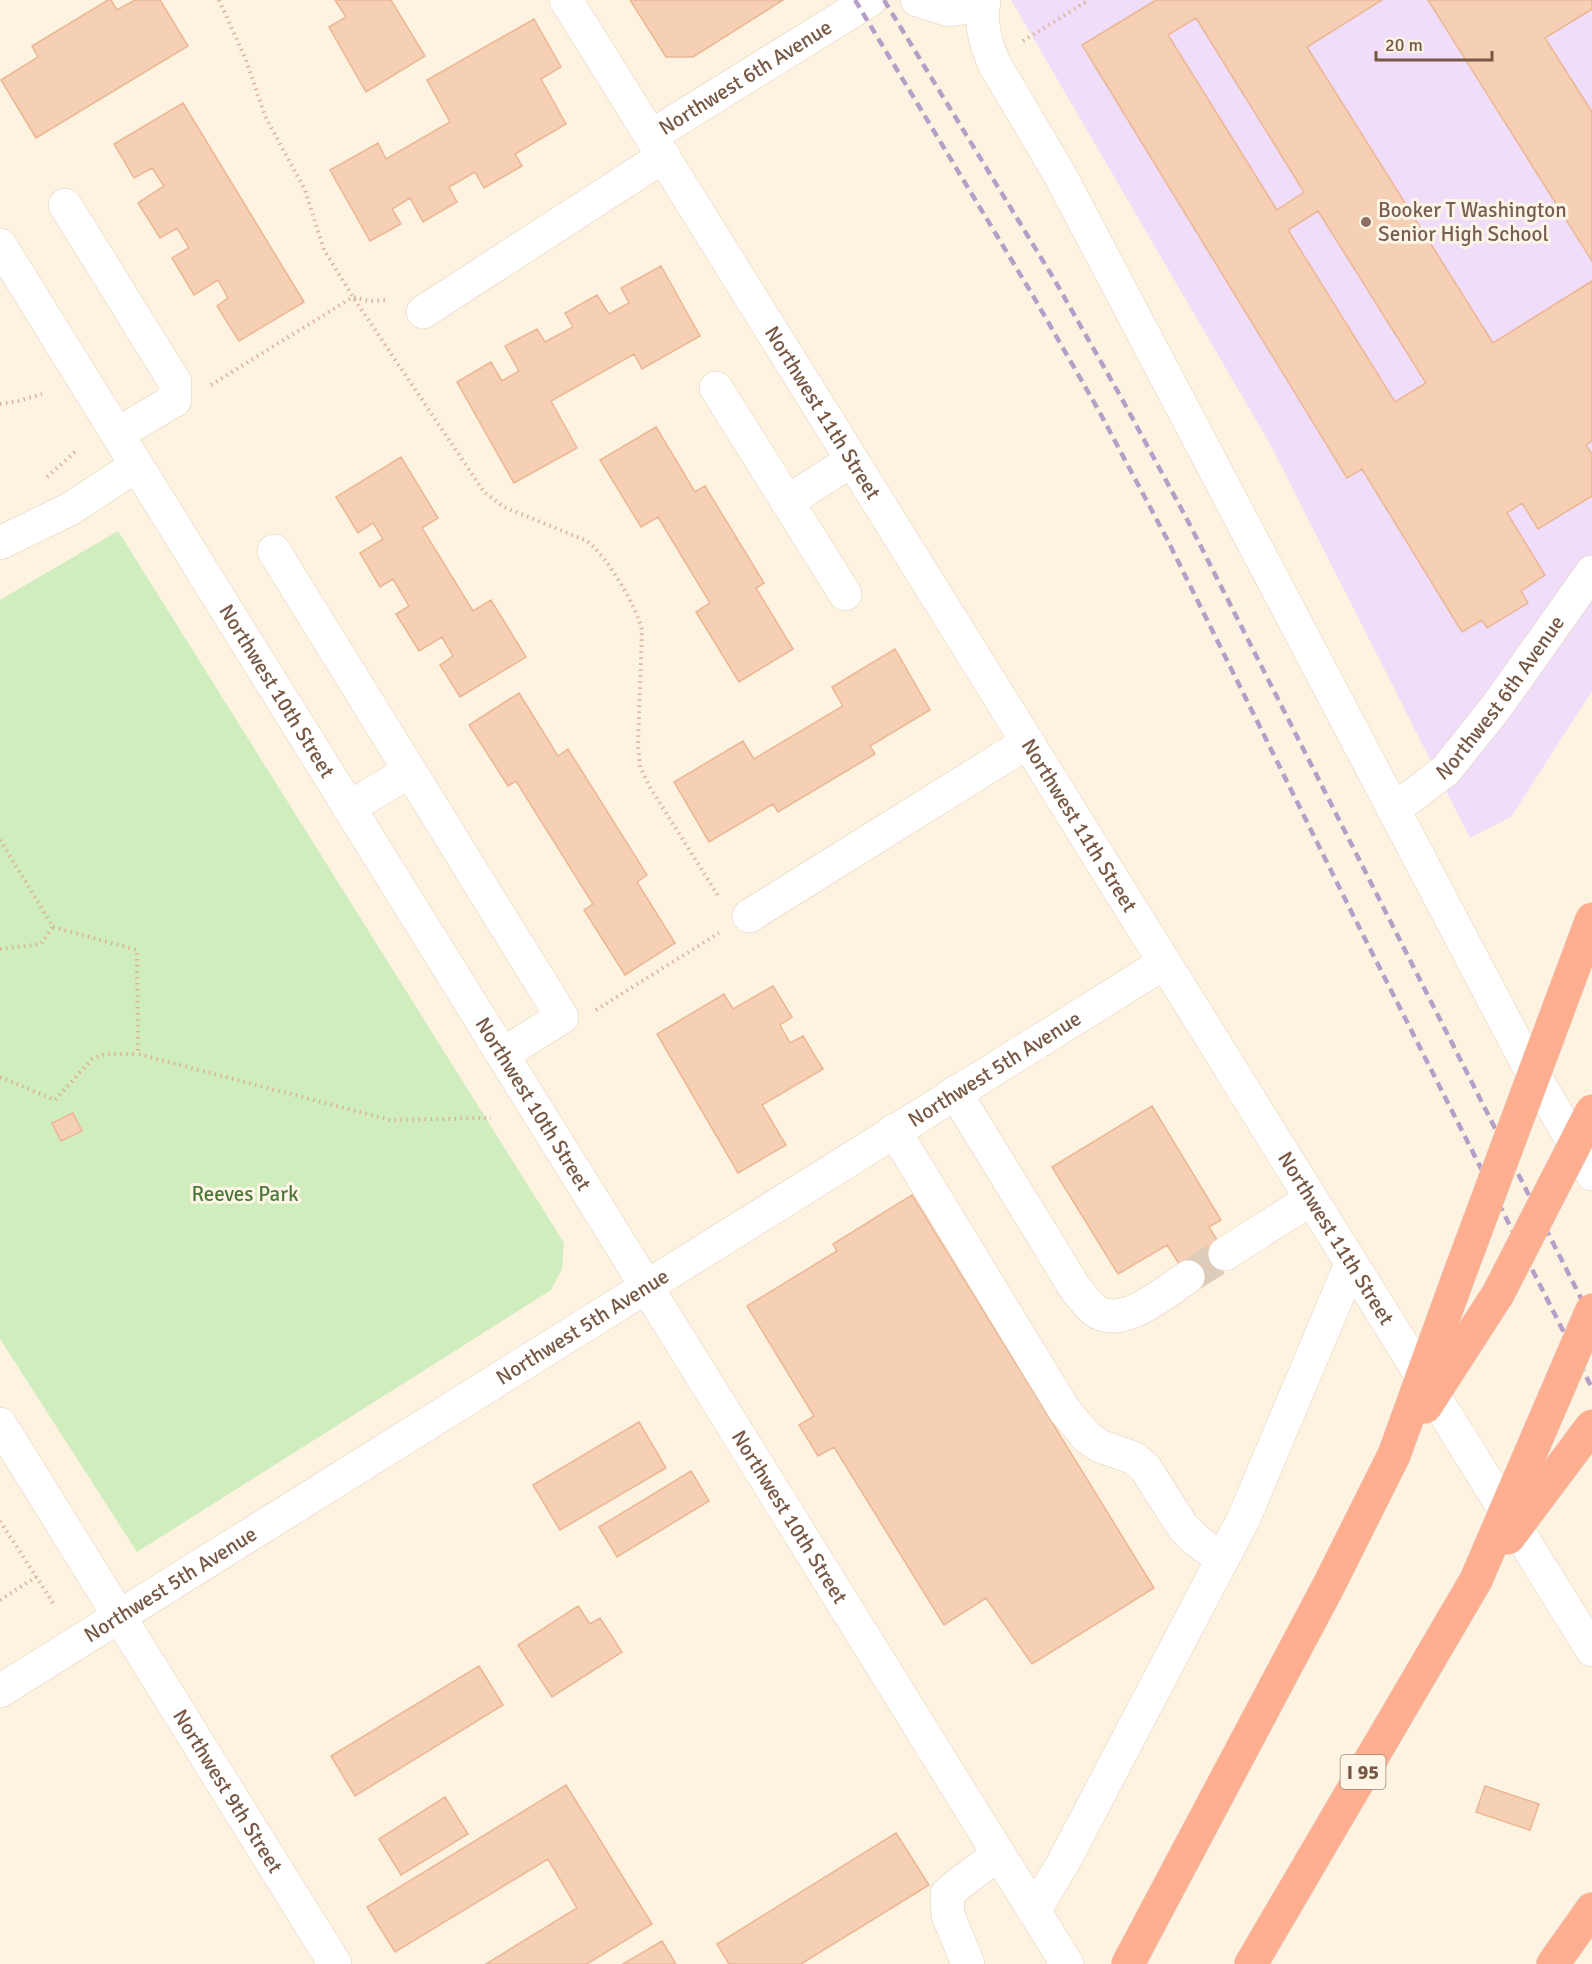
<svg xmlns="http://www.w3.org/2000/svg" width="1592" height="1964" font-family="Signika,sans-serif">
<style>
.education{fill:#f0ddfa}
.green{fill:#cfedbd}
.building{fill:#f6d0b5;stroke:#ebb693;stroke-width:1.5;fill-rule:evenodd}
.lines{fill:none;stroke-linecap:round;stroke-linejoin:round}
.minor-tunnel{stroke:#dcccb9;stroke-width:33;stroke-dasharray:33 16;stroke-linecap:butt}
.minor-casing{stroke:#e3cfbb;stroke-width:34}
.highway-casing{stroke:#ded7d2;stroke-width:34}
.path{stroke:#dbb398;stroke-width:4;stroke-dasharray:1.5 4.5;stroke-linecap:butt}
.minor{stroke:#fff;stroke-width:33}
.highway{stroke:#ffaf90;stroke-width:33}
.rail{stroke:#b59ec8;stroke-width:4.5;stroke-dasharray:9 6;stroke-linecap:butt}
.highway-bridge-casing{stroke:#ded7d2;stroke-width:34;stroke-linecap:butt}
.highway-bridge{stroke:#ffaf90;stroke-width:33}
.education-dot{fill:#8d6e63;stroke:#fff6e8;stroke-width:2}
.labels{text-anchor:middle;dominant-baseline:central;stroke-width:6;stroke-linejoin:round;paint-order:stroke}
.shield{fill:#fff6e8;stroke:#a08776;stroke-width:1.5}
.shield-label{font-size:20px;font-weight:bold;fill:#775845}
.street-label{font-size:21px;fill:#775845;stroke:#fff6e8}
.education-label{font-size:21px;fill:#785e54;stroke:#fff6e8;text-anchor:start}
.park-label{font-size:21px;fill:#4b7939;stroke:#fff6e8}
</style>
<rect width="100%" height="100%" fill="#fef3e0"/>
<path class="education" d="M1011 0H1592V691L1511 817 1470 838 1270 444Z"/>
<path class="green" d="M118 531 564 1243 562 1269 551 1290 137 1552 0 1339V600Z"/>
<path class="building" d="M108 0H111L117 10 135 0H160L188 46 36 138 1 80 38 57 32 46Z
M335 0H391L425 56 366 92 329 27 346 17Z
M630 0H783L693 57H666Z
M1156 0H1382L1307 47 1493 343 1592 281V441L1586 445 1592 454V496L1538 529 1522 503 1507 513 1545 575 1521 591 1528 603 1487 628 1482 620 1462 632 1362 469 1347 478 1082 45ZM1196 18 1304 192 1277 210 1168 35ZM1318 211 1426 383 1395 402 1288 230Z
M1428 0H1592V9L1545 38 1592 112V261Z
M534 19 561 67 541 79 566 124 515 154 522 166 484 188 475 172 449 187 457 202 423 222 410 198 392 209 401 224 370 241 330 170 378 143 386 159 450 122 427 80Z
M183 103 304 302 239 341 217 306 228 298 218 280 194 295 172 258 189 248 177 228 160 238 138 203 164 186 152 168 134 178 114 144Z
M661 266 700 336 642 369 634 354 551 401 577 448 514 483 457 382 491 362 502 381 519 371 505 346 537 329 545 342 573 327 565 313 597 295 609 314 629 303 621 288Z
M656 427 695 492 705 486 764 583 756 588 793 649 739 682 696 612 710 603 658 517 641 527 600 460Z
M401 457 438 518 422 528 473 611 491 600 526 657 460 697 440 665 453 656 442 637 419 651 396 614 409 606 393 579 380 587 360 553 383 539 373 523 358 533 336 497Z
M895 649 930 710 870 746 875 754 778 812 773 804 709 842 674 782 743 741 754 759 843 706 832 687Z
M519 693 558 756 568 749 647 875 637 882 675 943 625 975 584 910 593 904 516 781 508 786 469 725Z
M773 986 792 1017 780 1025 790 1043 803 1036 823 1069 762 1105 786 1145 738 1173 657 1034 724 994 733 1009Z
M1152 1106 1221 1220 1209 1227 1230 1261 1192 1284 1167 1245 1118 1274 1052 1167Z
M73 1113 82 1131 61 1141 52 1123Z
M912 1195 1154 1588 1032 1664 986 1598 944 1625 834 1447 818 1456 799 1425 814 1416 747 1306 837 1251 833 1244Z
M639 1422 666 1468 560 1530 533 1485Z
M691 1471 709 1501 617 1557 599 1527Z
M578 1606 590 1624 600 1618 622 1652 552 1697 518 1645Z
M479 1666 503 1705 355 1796 331 1756Z
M566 1785 652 1924 587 1964H486L577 1908 548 1859 395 1952 367 1907Z
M1485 1786 1539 1804 1530 1830 1476 1812Z
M445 1797 468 1834 401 1875 379 1839Z
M896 1833 929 1885 801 1964H729L717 1944Z
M662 1941 676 1964H623Z"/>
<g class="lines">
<path class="minor-tunnel" d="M1188 1277 1225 1254"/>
<g class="minor-casing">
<g id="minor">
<path id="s1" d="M566 0 1592 1650"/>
<path d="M917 0 949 10 983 5"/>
<path d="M984 0C980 24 985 43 995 65L1060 175 1527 1063 1592 1174"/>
<path id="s2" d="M651 136 870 0"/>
<path d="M65 205 175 382V400L117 434"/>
<path id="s3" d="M0 245 1067 1964"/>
<path d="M423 312 664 156"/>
<path d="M716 388 845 594"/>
<path d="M787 502 852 460"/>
<path d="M0 543 70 509 137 465"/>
<path d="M274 551 562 1017 503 1054"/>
<path d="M350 807 410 771"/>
<path id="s4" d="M1394 810 1446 770 1497 706 1592 572"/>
<path d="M749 916 1028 742"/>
<path d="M955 1092 1075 1288C1081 1295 1087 1304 1094 1310 1121 1331 1165 1292 1188 1277"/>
<path d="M894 1130 1065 1411 1088 1438 1100 1446 1134 1458 1146 1469 1183 1527 1196 1540 1222 1560"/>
<path d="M1225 1254 1311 1199"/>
<path id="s5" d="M0 1424 335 1964"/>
<path id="s6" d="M0 1691 1164 963"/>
<path d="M1034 1911 1063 1863 1244 1518 1351 1264"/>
<path d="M968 1964 948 1915 947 1894 960 1883 999 1854"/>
</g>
</g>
<g class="highway-casing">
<path id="highway" d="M1128 1964 1329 1585 1394 1455
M1251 1964 1476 1580
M1553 1964 1592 1909"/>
</g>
<path class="path" d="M219 0 246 60 265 116 305 190 324 250 353 297 484 492 504 507 587 541C606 555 638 608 642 631L638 744 640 767 651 789 719 897
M1023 41 1089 0
M211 385 353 297 369 301 389 300
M0 404 18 401 42 394
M47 477 76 451
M0 840 53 927 137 950 138 1054 390 1120 491 1118
M0 949 41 944 53 927
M596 1010 719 933
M0 1077 55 1100 92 1059 105 1054H138
M0 1521 55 1606
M0 1600 36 1577"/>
<use href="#minor" class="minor"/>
<use href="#highway" class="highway"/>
<path class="rail" d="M855 0 1032 294 1099 411 1167 539 1354 917 1592 1388
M884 0 1054 279 1122 399 1189 523 1592 1320"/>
<g class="highway-bridge-casing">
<path id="highway-bridge" d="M1425 1407 1498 1294 1592 1111
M1394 1455 1461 1270 1592 919
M1508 1538 1592 1426
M1476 1580 1592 1310"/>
</g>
<use href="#highway-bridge" class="highway-bridge"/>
</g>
<circle class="education-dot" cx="1366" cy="222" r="6"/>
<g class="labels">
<rect class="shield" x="1340.5" y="1755" width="45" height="34" rx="4.5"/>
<g class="shield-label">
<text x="1363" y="1772">I 95</text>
</g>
<g class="street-label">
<text stroke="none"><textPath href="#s2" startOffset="111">Northwest 6th Avenue</textPath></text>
<text stroke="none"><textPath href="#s1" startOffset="486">Northwest 11th Street</textPath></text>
<text stroke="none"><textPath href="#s3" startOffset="525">Northwest 10th Street</textPath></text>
<text stroke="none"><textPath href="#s4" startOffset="156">Northwest 6th Avenue</textPath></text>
<text stroke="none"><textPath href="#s1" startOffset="972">Northwest 11th Street</textPath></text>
<text stroke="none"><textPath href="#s6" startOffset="1173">Northwest 5th Avenue</textPath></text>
<text stroke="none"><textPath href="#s3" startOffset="1011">Northwest 10th Street</textPath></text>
<text stroke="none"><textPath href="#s1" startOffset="1458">Northwest 11th Street</textPath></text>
<text stroke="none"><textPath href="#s6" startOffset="687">Northwest 5th Avenue</textPath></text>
<text stroke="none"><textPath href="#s3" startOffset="1497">Northwest 10th Street</textPath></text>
<text stroke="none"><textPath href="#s6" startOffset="201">Northwest 5th Avenue</textPath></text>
<text stroke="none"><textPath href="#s5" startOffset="432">Northwest 9th Street</textPath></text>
</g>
<g class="education-label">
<text x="1378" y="210">Booker T Washington<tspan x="1378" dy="24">Senior High School</tspan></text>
</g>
<g class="park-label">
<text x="245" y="1194">Reeves Park</text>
</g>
</g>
<path d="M1376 51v9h116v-9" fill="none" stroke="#775845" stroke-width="3"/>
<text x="1385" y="51" font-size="18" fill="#775845" stroke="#fff6e8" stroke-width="4.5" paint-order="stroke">20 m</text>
</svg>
